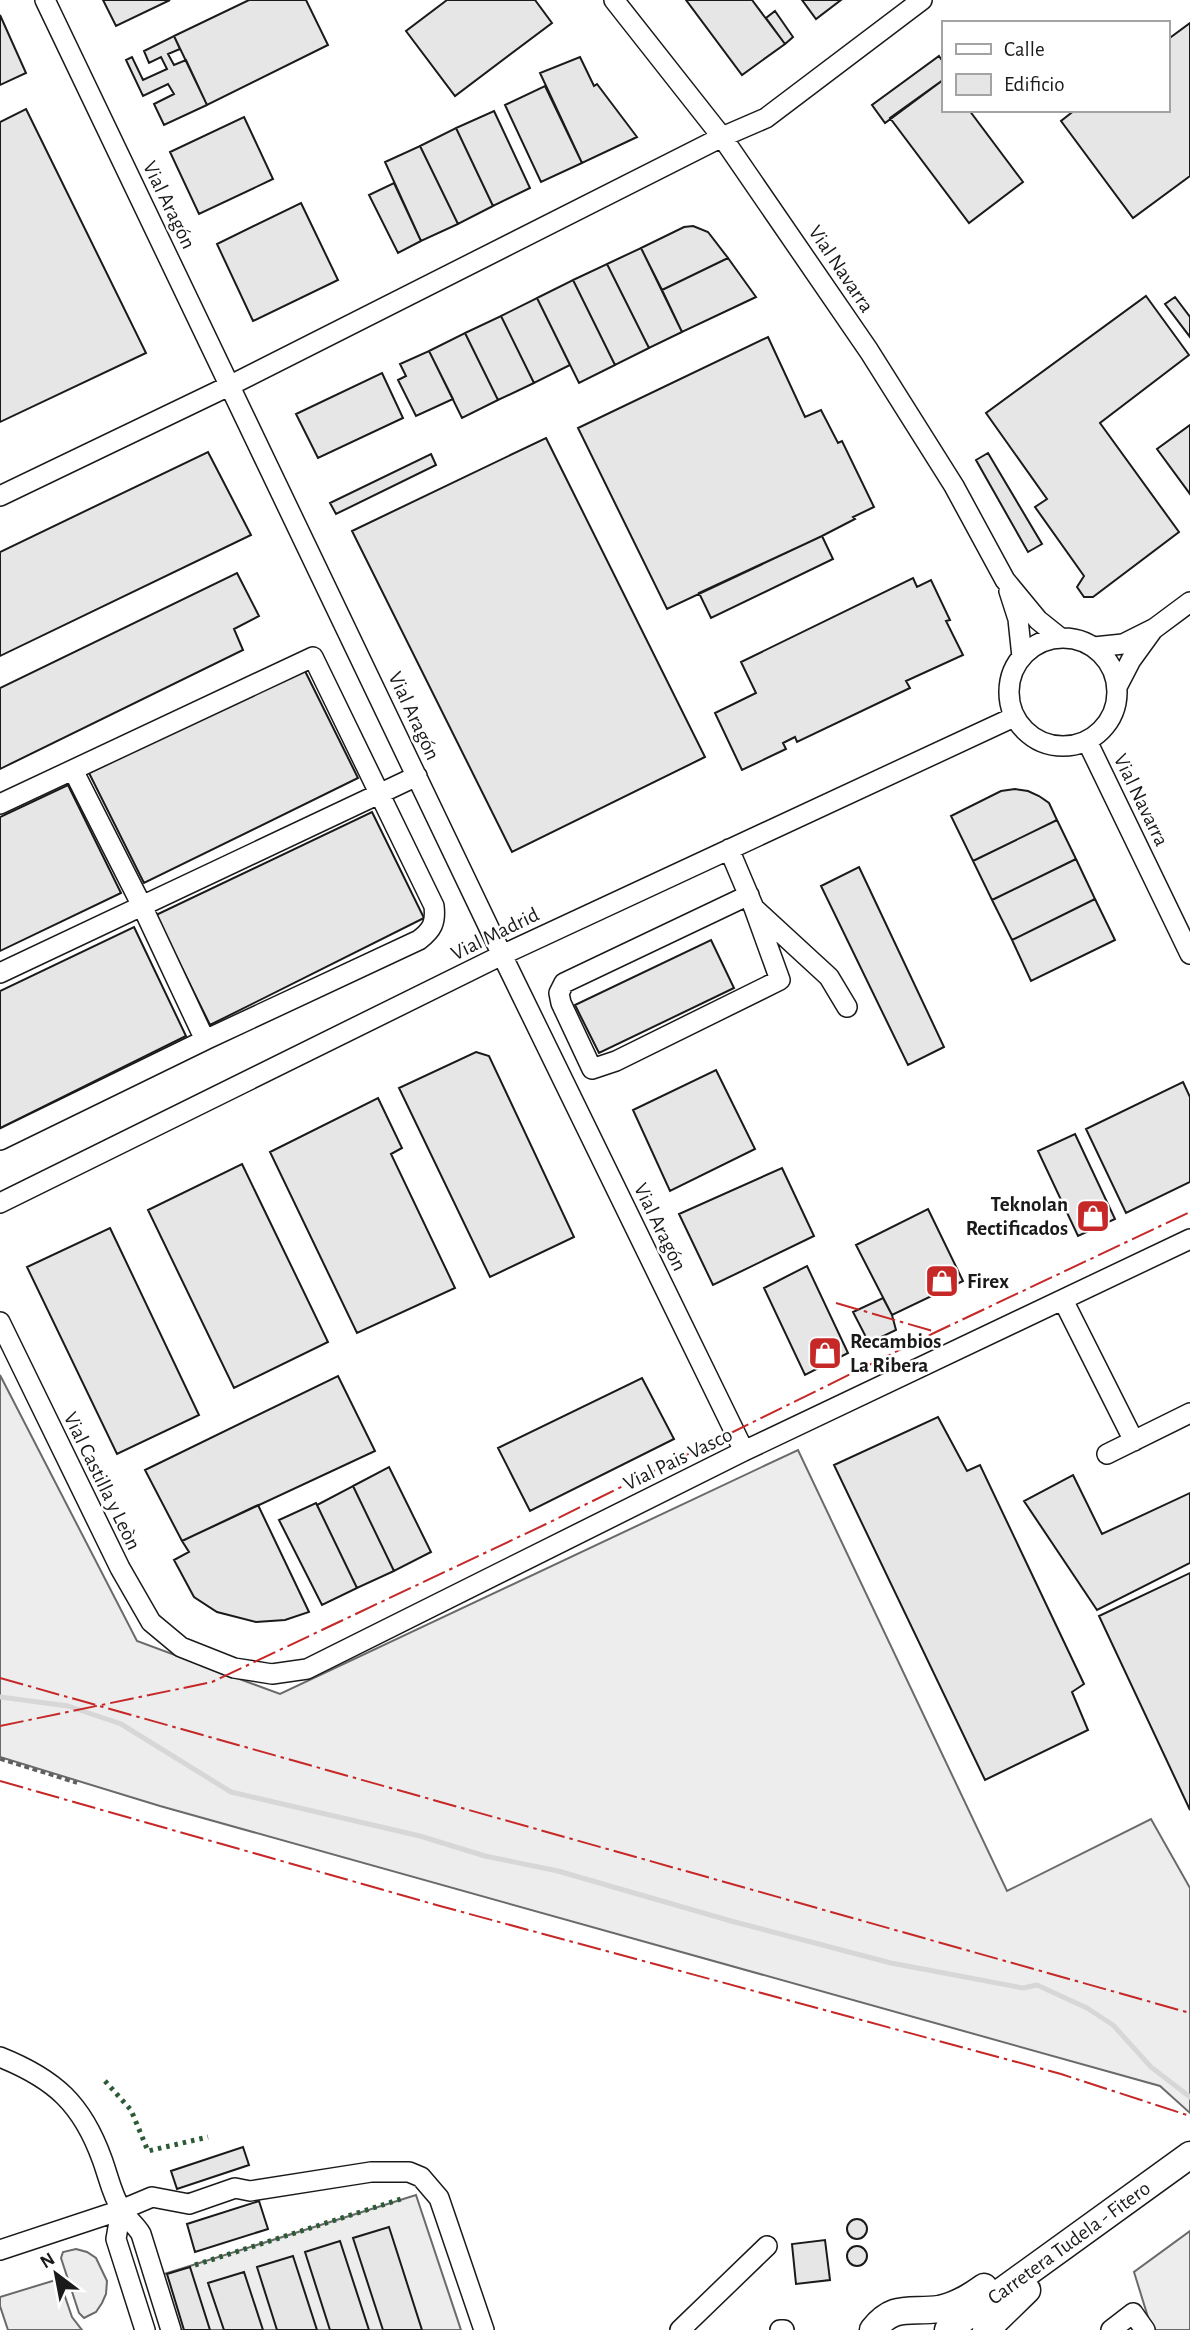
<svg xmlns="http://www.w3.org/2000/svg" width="1190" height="2330" font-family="'Alegreya Sans',sans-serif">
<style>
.built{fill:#ededed;stroke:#6a6a6a;stroke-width:2}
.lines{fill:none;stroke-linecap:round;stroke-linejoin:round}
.stream{stroke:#d7d7d7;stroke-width:5}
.building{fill:#e6e6e6;stroke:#1a1a1a;stroke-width:2}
.minor-casing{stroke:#1a1a1a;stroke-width:22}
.major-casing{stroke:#1a1a1a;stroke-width:29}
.path{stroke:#5f5f5f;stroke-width:3.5;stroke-dasharray:5 3.5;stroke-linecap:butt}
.minor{stroke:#fff;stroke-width:19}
.major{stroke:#fff;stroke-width:26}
.hedge{stroke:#2b5a34;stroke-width:5;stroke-dasharray:3.5 5;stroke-linecap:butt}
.power{stroke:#c62828;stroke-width:2;stroke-dasharray:24 5 3.5 5;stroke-linecap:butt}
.labels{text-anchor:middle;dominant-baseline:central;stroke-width:5;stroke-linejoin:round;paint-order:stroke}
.street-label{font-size:21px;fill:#1a1a1a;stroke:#fff}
.poi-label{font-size:21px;font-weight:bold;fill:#1a1a1a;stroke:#fff;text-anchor:start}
</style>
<rect width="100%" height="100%" fill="#fff"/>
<path class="built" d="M0 1375 137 1641 280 1694 798 1450 1007 1891 1151 1819 1190 1888V2113L1160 2086 160 1806 0 1757Z
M416 2195 461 2330H175L158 2276Z
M1190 2231V2330H1152L1134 2272Z
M76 2249 87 2252 96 2258 107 2281 106 2294 102 2303 96 2312 84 2318 79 2313 61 2258 63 2252Z
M59 2279 72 2317 82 2330H8L0 2306V2297Z"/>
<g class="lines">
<path class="stream" d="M0 1697 68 1706 121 1724 231 1792 420 1836 485 1856 558 1871 731 1921 891 1963 1023 1988 1037 1985 1087 2008 1113 2025 1151 2067 1190 2097"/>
</g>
<path class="building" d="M103 0H170L116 26Z
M249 0H306L328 45 207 105 174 36Z
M447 0H535L552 23 455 96 406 31Z
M686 0H752L785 44 742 75Z
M802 0H841L816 19Z
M775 11 793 37 785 44 766 18Z
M0 15 26 73 0 85Z
M1190 23V176L1133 218 1061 121 1075 110H1167V40Z
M174 36 180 49 168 54 174 65 186 60 207 105 164 125 154 104 174 94 168 84 143 96 126 60 132 57 143 80 167 69 161 57 149 63 144 51Z
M939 56 943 62V80L885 123 872 105Z
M580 57 594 86 597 84 637 137 582 163 540 73Z
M943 80V110H969L1023 182 969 223 890 118Z
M545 86 582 163 541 182 505 105Z
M26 109 146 353 0 422V122Z
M494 111 530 188 493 206 456 128Z
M244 117 273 179 199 214 170 152Z
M456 128 493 206 458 224 420 146Z
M420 146 458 224 421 241 385 162Z
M394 183 421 241 398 253 369 195Z
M301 203 338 280 253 321 217 244Z
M693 226 708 232 728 258 662 290 641 248 684 227Z
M641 248 682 332 649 348 607 264Z
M728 258 756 297 682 332 662 290Z
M607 264 649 348 615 365 573 280Z
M573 280 615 365 579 383 537 298Z
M1146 296 1189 355 1100 423 1179 532 1093 597H1084L1077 587 1084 576 1035 507 1047 499 986 413Z
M1175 297 1190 317V337L1165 304Z
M537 298 570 365 534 383 501 316Z
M501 316 534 383 498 400 465 333Z
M465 333 498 400 462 418 429 351Z
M768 337 805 417 821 410 838 443 842 441 874 507 853 517 855 519 822 536 667 609 578 428Z
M429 351 453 399 416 416 398 380 406 376 400 364Z
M382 373 403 418 318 458 296 414Z
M1190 425V494L1157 449Z
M546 438 705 757 512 852 352 531Z
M208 452 251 535 0 656V552Z
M988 453 1042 544 1028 552 976 460Z
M431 454 436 465 336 514 330 503Z
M822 536 833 559 711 618 699 593Z
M237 573 259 616 234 629 243 650 0 769V688Z
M913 578 917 587 931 580 950 620 946 621 963 655 906 681 910 688 797 742 795 737 783 743 786 749 742 770 715 713 756 693 741 662Z
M304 669 358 778 144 883 89 773Z
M68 785 121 893 0 951V817Z
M1015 789 1028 791 1039 796 1049 803 1057 820 973 861 951 816 1001 791Z
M372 812 424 918 210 1025 156 915Z
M1057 820 1076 859 992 900 973 861Z
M1076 859 1095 899 1012 940 992 900Z
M859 867 944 1047 908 1065 821 886Z
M1095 899 1115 940 1031 981 1012 940Z
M134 927 186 1036 0 1128V991Z
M711 940 734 988 599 1053 575 1005Z
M476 1052 489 1056 574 1237 490 1277 399 1088Z
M716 1070 755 1149 670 1191 633 1110Z
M1183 1082 1190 1097V1182L1126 1213 1086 1129Z
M378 1098 402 1148 391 1154 455 1288 357 1333 270 1152Z
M1075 1134 1115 1219 1078 1236 1038 1151Z
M242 1164 328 1342 234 1388 148 1210Z
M782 1168 814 1236 713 1285 679 1214Z
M928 1209 963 1281 892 1315 856 1245Z
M110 1228 199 1415 117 1454 27 1267Z
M807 1266 848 1353 805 1375 764 1288Z
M883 1298 892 1315 896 1330 869 1343 853 1312Z
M338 1376 375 1451 182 1541 145 1470Z
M642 1378 674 1439 530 1511 498 1448Z
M938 1417 967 1471 980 1465 1084 1684 1072 1692 1088 1730 985 1780 834 1465Z
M389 1467 431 1552 394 1571 353 1486Z
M1073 1475 1102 1534 1190 1493V1563L1097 1610 1024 1501Z
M353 1486 394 1571 357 1588 317 1505Z
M316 1503 357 1588 322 1605 279 1520Z
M258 1505 309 1612 285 1620 256 1622 217 1612 194 1597 174 1560 189 1552 182 1541Z
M1190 1573V1810L1099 1616Z
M243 2147 249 2165 177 2189 171 2171Z
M259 2201 268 2229 195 2252 187 2224Z
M847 2229a10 10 0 1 1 20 0a10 10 0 1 1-20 0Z
M389 2227 422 2330H383L353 2238Z
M825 2240 830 2280 796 2284 792 2244Z
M340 2241 369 2330H330L305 2252Z
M847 2256a10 10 0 1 1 20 0a10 10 0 1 1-20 0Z
M293 2256 317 2330H277L257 2267Z
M190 2267 210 2330H184L167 2274Z
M244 2272 263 2330H224L208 2283Z"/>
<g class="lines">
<g class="minor-casing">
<path id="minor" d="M45 0 502 955 744 1451
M614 0 722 137 869 351 954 486 1005 580 1038 620 1058 636
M0 496 231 385 722 137 766 118 922 0
M1009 591 1018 619 1022 657
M1009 692a54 54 0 1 1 108 0a54 54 0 1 1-108 0Z
M1094 647 1123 644 1155 628 1190 602
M1117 687 1131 660 1152 631
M1087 741 1190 954
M0 804 313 657 434 906C436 923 432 930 419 940L205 1040
M729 849 754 908 829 977 847 1007
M749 895 564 983 559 993 561 1003 592 1069 616 1061 780 980 754 908
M0 973 417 776
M0 1140 205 1040 142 906 73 770
M0 1203 502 955 1014 717
M1063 1300 1134 1441
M0 1322 120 1568 151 1622 181 1647 234 1668 272 1674 307 1669 744 1451 1190 1239
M1107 1454 1190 1413
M0 2057C55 2079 82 2104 102 2159 108 2175 112 2195 121 2209 126 2218 136 2225 141 2234L171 2330
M121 2210 116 2239 145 2330
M0 2250 121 2210 152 2197 189 2204 235 2188 250 2191 371 2172H409L421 2177 439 2198 484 2330
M680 2330 767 2246
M780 2330H784
M1111 2330 1133 2313 1145 2330"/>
</g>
<g class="major-casing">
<path id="major" d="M873 2330C894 2303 910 2313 939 2309 956 2306 970 2297 984 2287
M948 2330 1190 2155
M986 2330 1027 2290"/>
</g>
<path class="path" d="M0 1759 77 1783"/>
<use href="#minor" class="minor"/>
<use href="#major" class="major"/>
<path class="hedge" d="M105 2081 131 2110 148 2151 208 2137
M195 2265 401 2199"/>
<path class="power" d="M836 1303 936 1332
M0 1678 1190 2013
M0 1726 212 1682 546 1524 936 1332 1190 1212
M0 1781 440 1906 1061 2074 1190 2116"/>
</g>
<defs>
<g id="shop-square" transform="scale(1.75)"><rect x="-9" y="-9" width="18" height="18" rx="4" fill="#c62828" stroke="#fff"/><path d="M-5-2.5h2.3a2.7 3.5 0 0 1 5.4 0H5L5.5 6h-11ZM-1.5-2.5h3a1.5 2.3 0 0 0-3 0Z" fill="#fff"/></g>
</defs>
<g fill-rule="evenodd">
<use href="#shop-square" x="1093" y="1216"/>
<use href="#shop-square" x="942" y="1281"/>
<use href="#shop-square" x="825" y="1353"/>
</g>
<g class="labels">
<g class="street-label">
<text transform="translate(169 205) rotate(64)">Vial Aragón</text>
<text transform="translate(841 269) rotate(56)">Vial Navarra</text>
<text transform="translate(414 716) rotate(65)">Vial Aragón</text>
<text transform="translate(1141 800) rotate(64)">Vial Navarra</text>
<text transform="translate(495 934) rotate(-26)">Vial Madrid</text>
<text transform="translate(660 1227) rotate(64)">Vial Aragón</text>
<text transform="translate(678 1459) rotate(-26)">Vial Pais Vasco</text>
<text transform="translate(102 1481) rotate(64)">Vial Castilla y Leòn</text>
<text transform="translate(1069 2243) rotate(-36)">Carretera Tudela - Fitero</text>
</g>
<g class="poi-label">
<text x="1068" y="1204" text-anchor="end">Teknolan<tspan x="1068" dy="24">Rectificados</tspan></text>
<text x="967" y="1281">Firex</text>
<text x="850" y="1341">Recambios<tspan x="850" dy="24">La Ribera</tspan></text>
</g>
</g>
<rect x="942" y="21" width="228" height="91" fill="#ffffff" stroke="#a3a3a3" stroke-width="2"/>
<rect x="956" y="44" width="35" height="10" fill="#ffffff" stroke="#a3a3a3" stroke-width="2"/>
<text x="1004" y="56" font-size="21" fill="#1a1a1a">Calle</text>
<rect x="956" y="74" width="35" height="21" fill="#e6e6e6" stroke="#a3a3a3" stroke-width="2"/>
<text x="1004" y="91" font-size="21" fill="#1a1a1a">Edificio</text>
<g transform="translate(56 2274) rotate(328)" stroke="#ffffff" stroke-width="5" paint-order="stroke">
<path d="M0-5L12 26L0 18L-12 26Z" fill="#1a1a1a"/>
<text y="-10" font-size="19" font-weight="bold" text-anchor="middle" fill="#1a1a1a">N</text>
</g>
</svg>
